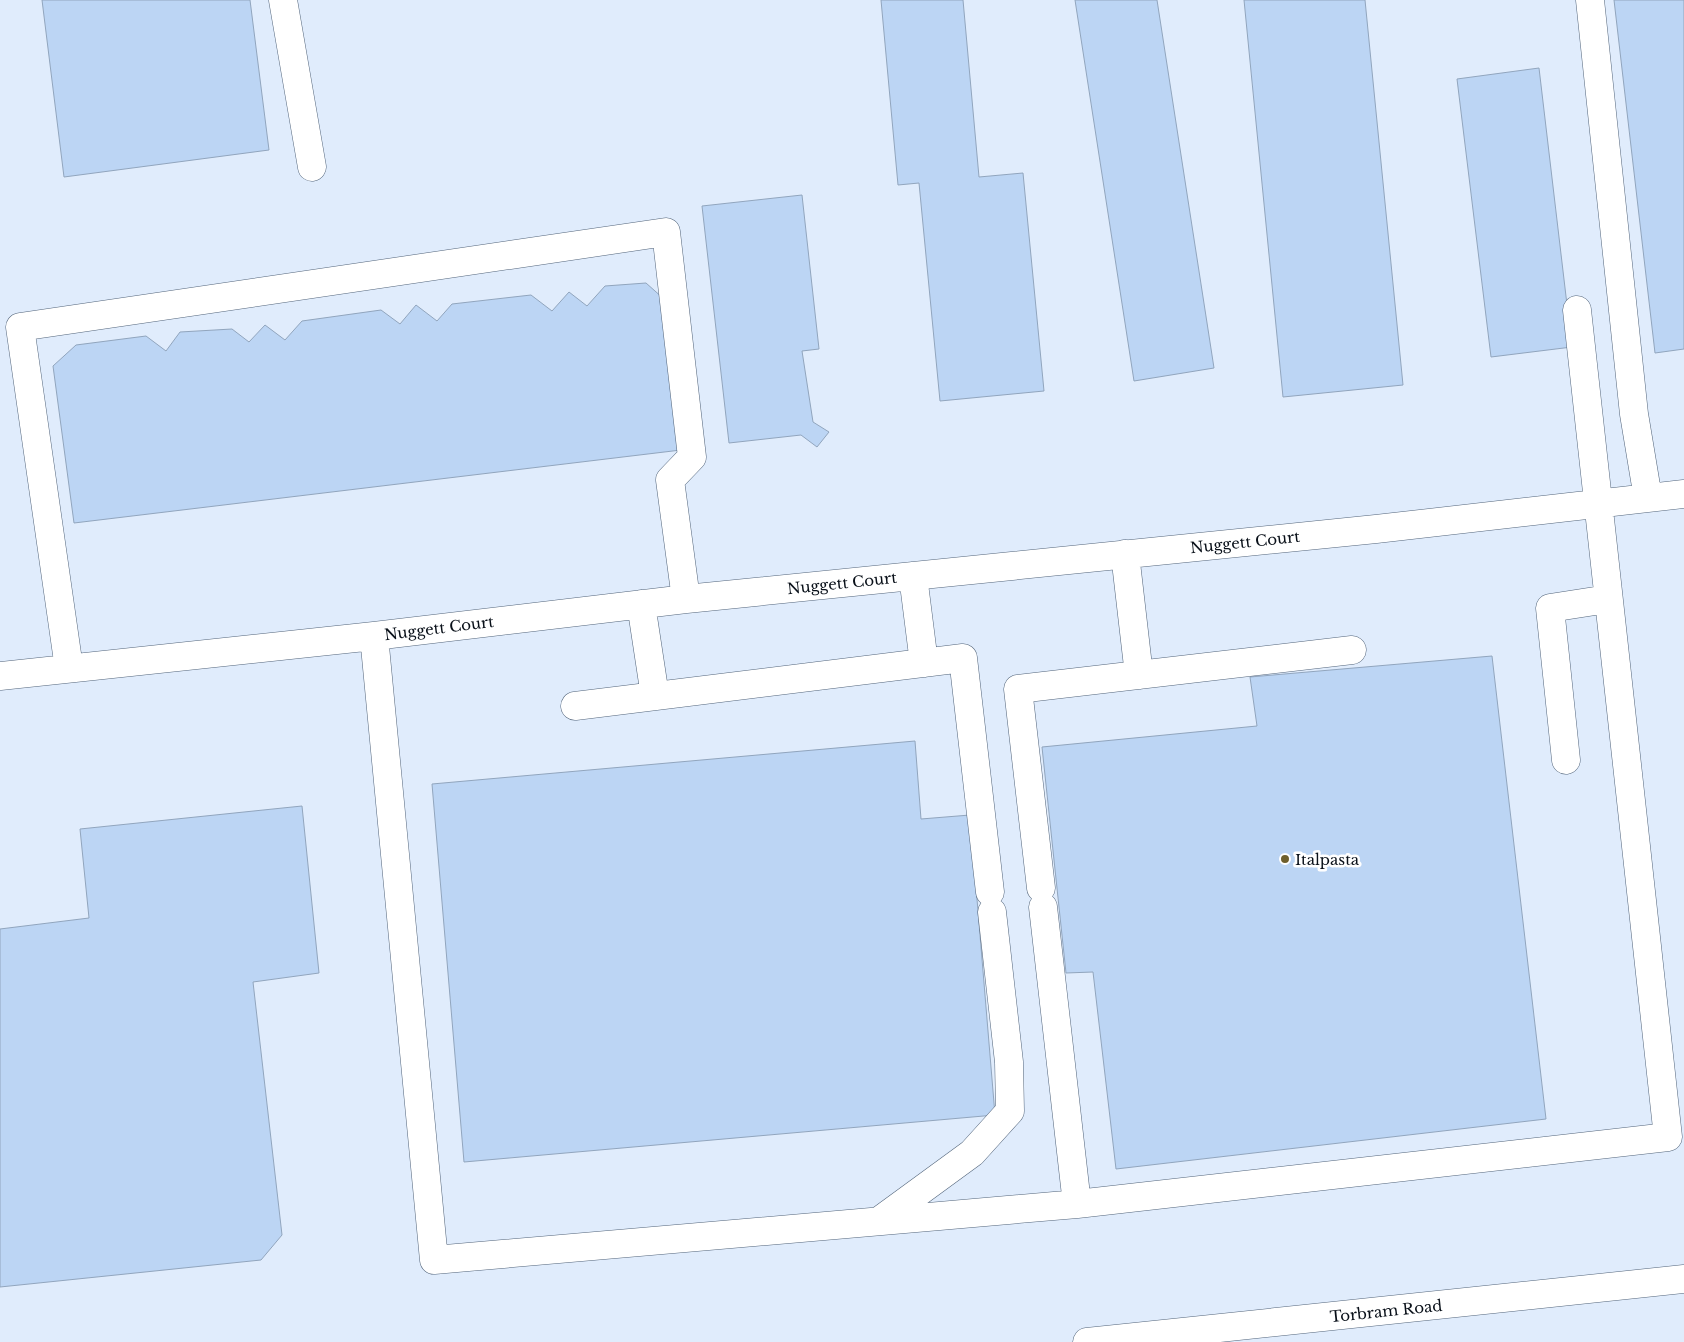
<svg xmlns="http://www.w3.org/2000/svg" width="1684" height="1342" font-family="'Libre Baskerville',serif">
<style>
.building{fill:#bcd5f4;stroke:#91a5bd}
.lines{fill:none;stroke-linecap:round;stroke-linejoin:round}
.minor-casing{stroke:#53657b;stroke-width:29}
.major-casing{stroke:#53657b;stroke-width:29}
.minor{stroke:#fff;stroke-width:28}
.major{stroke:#fff;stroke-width:28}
.poi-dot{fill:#6e5f2c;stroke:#fff;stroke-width:2}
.labels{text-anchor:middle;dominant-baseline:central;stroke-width:5;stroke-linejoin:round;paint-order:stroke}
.street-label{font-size:15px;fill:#091019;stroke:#fff}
.poi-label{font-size:15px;fill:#091019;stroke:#fff;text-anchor:start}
</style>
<rect width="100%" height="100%" fill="#e0ecfc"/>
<path class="building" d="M42 0H250L269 150 64 177Z
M881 0H963L979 177 1023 173 1044 391 940 401 919 183 898 185Z
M1075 0H1157L1214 368 1134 381Z
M1244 0H1365L1403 385 1283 397Z
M1614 0H1684V349L1655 353Z
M1539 68 1572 347 1491 357 1457 79Z
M802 195 819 349 802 351 813 422 829 432 817 447 801 435 729 443 702 206Z
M646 283 664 299 681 450 74 523 53 366 76 345 146 336 166 351 180 332 232 329 249 342 265 325 285 340 302 321 381 310 400 324 416 305 437 321 452 304 531 295 552 311 569 292 587 306 605 286Z
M1492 656 1546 1119 1116 1169 1093 972 1066 973 1042 747 1257 726 1250 677Z
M915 741 921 819 970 815 995 1115 464 1162 432 784Z
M302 806 319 973 253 982 282 1235 261 1260 0 1287V929L89 918 80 829Z"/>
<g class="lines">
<g class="minor-casing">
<path id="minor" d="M283 0 312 167
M1590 0 1634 414 1648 498
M1125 554 1139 675
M913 576 924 663
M641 604 655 696
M374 636 434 1260 1077 1204 1668 1137 1577 310
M69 668 20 327 666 232 692 457 670 480 686 599
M0 676 374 636 686 599 1376 529 1684 494
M575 706 963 658 990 892
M1566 760 1550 608 1608 599
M1041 888 1018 689 1352 650
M1043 907 1077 1204
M879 1221 972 1153 1010 1111 1009 1062 992 912"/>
</g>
<g class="major-casing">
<path id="major" d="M1087 1342 1684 1279"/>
</g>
<use href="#minor" class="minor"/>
<use href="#major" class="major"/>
</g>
<circle class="poi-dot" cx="1285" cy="859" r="5"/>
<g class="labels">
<g class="street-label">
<text transform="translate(1245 542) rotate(-6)">Nuggett Court</text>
<text transform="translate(842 583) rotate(-6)">Nuggett Court</text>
<text transform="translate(439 628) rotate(-7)">Nuggett Court</text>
<text transform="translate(1386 1311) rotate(-6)">Torbram Road</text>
</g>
<g class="poi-label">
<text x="1295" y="859">Italpasta</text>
</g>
</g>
</svg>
